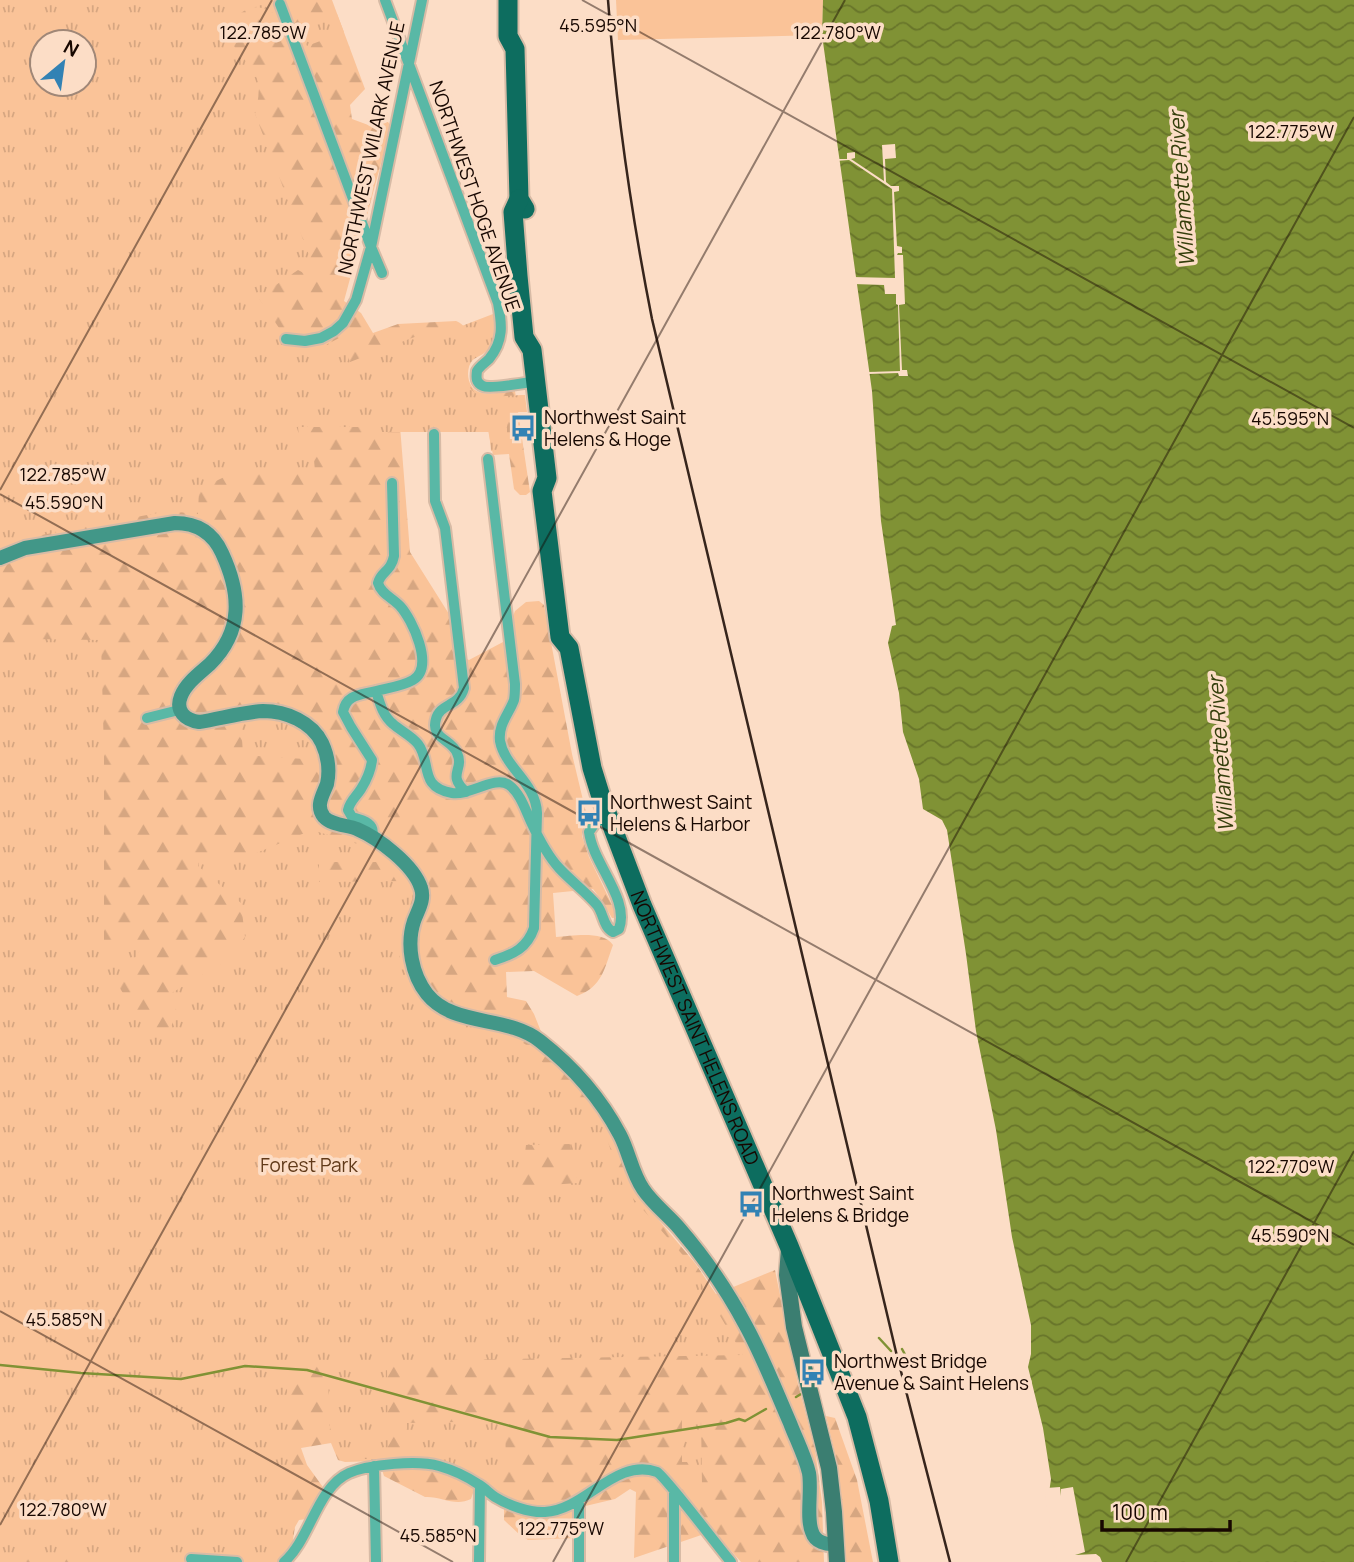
<svg xmlns="http://www.w3.org/2000/svg" width="1354" height="1562" font-family="Manrope,sans-serif">
<style>
.green{fill:#fac398}
.forest{fill:url(#forest-firs);fill-rule:evenodd}
.park{fill:url(#park-tufts);fill-rule:evenodd}
.water{fill:url(#water-waves)}
.pier{fill:#fcddc6}
.lines{fill:none;stroke-linecap:round;stroke-linejoin:round}
.stream{stroke:#809235;stroke-width:2.5}
.street-casing{stroke:#d7bba6;stroke-width:14}
.secondary-casing{stroke:#d7bba6;stroke-width:18}
.primary-casing{stroke:#d7bba6;stroke-width:19}
.highway-casing{stroke:#d7bba6;stroke-width:23}
.street{stroke:#59b8a6;stroke-width:10}
.secondary{stroke:#429788;stroke-width:14}
.primary{stroke:#3b7e71;stroke-width:16}
.highway{stroke:#0d6d5f;stroke-width:19}
.rail{stroke:#37251c;stroke-width:2.5}
.ticks{fill:none;stroke:#170700;stroke-width:2;stroke-opacity:0.45}
.labels{text-anchor:middle;dominant-baseline:central;stroke-width:7;stroke-linejoin:round;paint-order:stroke}
.street-label{font-size:19px;fill:#170700;stroke:#fcddc6}
.poi-label{font-size:19px;fill:#170700;stroke:#fcddc6;text-anchor:start}
.park-label{font-size:19px;fill:#613a19;stroke:#fcddc6}
.water-label{font-size:21px;font-style:italic;fill:#343e0b;stroke:#fcddc6}
.ticks-label{font-size:18px;text-anchor:middle;fill:#170700;stroke:#fcddc6;stroke-width:7;stroke-linejoin:round;paint-order:stroke}
</style>
<defs>
<pattern id="forest-firs" width="22" height="20" patternUnits="userSpaceOnUse" patternTransform="scale(1.75)"><rect width="22" height="20" fill="#fac398"/><path d="M5 1l3.5 6h-7zM16 11l3.5 6h-7z" fill="#d6a681"/></pattern>
<pattern id="park-tufts" width="24" height="20" patternUnits="userSpaceOnUse" patternTransform="scale(1.75)"><rect width="24" height="20" fill="#fac398"/><path d="M3 7l-1-3M5 7V3M7 7l1-3M15 17l-1-3M17 17v-4M19 17l1-3" fill="none" stroke="#d6a681"/></pattern>
<pattern id="water-waves" width="16" height="10" patternUnits="userSpaceOnUse" patternTransform="scale(1.75)"><rect width="16" height="10" fill="#809235"/><path d="M0 5q4-4 8 0t8 0" fill="none" stroke="#68752a"/></pattern>
</defs>
<rect width="100%" height="100%" fill="#fcddc6"/>
<path class="green" d="M616 0H823L822 35 618 40Z"/>
<path class="forest" d="M0 0H332L365 89 350 105 352 119 371 126 383 122H388L391 126 344 301 361 313 373 333 398 324 456 321C466 325 476 340 475 352 475 357 470 362 469 367 466 377 470 391 482 393 492 395 505 391 515 391L530 492 526 495H520L514 489 509 454 493 455 487 425 400 426 410 552 449 614 455 653 469 660 503 642 515 611 526 602 539 601 544 605 572 754 588 821 583 826 582 836 589 857 617 915V918H612L602 901 593 889 553 893 556 937C572 936 603 930 613 945 604 969 603 986 577 996L534 971 506 972 507 997 526 1001 534 1014 552 1059 578 1087 613 1136 628 1179 641 1199 695 1263 716 1294 775 1270 798 1384 815 1449 822 1502 824 1562H741L713 1531 634 1558 636 1492 630 1489 615 1499 577 1508 575 1538 528 1540 520 1535 504 1520V1496L486 1483 477 1481 471 1499C455 1507 441 1496 425 1497L384 1476 379 1461 345 1462 338 1460 331 1443 301 1448 307 1465 325 1490 315 1518 299 1520 295 1527 291 1552 274 1562H0ZM42 42H84V84H42Z
M826 1416 835 1418 857 1480 873 1562H840L838 1489 834 1450Z"/>
<path class="park" d="M0 0H312L275 14C265 8 255 4 244 11 237 15 233 20 231 28 226 48 249 59 256 76 261 88 258 102 255 114L319 281 298 270 258 297 294 350 322 347 341 337 350 362 417 336 420 342 493 314C498 329 496 345 483 354 478 357 473 358 470 364 466 369 466 374 467 379 468 386 473 394 480 395 491 398 514 395 525 395L527 412H507V451H491L489 432H363L362 427H298L299 437 313 449 315 471H237L199 489 198 514 168 511 10 541 0 546ZM42 42H84V84H42Z
M337 14 344 32 307 46 300 28Z
M31 639 101 640 104 754V944L142 947 118 985 143 1026 156 1032 171 1027 177 1012 170 994 229 959 245 937 241 903 198 866 199 860 247 857 312 830 361 845 383 862H319V882L406 881C424 903 399 929 399 953 399 961 404 971 408 979 430 1031 483 1020 525 1044L602 1125 624 1188 688 1261 743 1355 387 1361 388 1459H341L329 1424 328 1362H286L294 1562H96L95 1558 0 1559V654ZM570 1144 578 1183 521 1187 526 1145Z
M269 717C302 719 312 728 320 760L243 755 241 722Z
M701 1418 702 1485 692 1489 691 1462H682V1419Z
M505 1421 506 1465H487V1473L428 1458H408L407 1423Z"/>
<path class="water" d="M823 0H1354V1562H1064L1049 1493 1051 1479 1043 1428 1028 1367 1031 1354V1325L1012 1237 996 1130 976 1031 966 954 947 830 942 820 923 809 919 779 903 732 899 693 888 643 892 626 896 625 881 521 872 391 822 35Z"/>
<path class="pier" d="M895 144 896 158 885 159 886 182 891 186H899V191L894 192 897 246 902 247V253H898L897 255H903L905 304 899 305 902 370H907L908 376H899L898 373 869 374 868 372 900 371 898 305 896 304V294H885L884 285 853 284 852 277 895 278 892 189 849 160 836 161V159H847V153L855 152V158L851 159 884 181 882 145Z
M1060 1487 1061 1496V1489L1073 1487 1085 1552 1075 1555 1096 1554 1100 1557 1102 1562H1062L1057 1559 1051 1534 1045 1493 1046 1488Z"/>
<g class="lines">
<path class="stream" d="M879 1338 891 1351
M902 1349 908 1360 919 1364
M0 1365 81 1373 181 1379 245 1366 307 1370 550 1437 617 1440 726 1423 739 1419 745 1421 766 1409
M796 1397 801 1394"/>
<g class="street-casing">
<path id="street" d="M385 0 498 303C502 324 504 341 489 359 485 363 480 366 477 371 476 378 476 383 483 386 490 389 526 383 536 381
M280 4 371 247 382 273
M286 339 305 341 321 338 334 331 343 323 356 300 371 247 422 0
M434 434 435 501 445 528 464 688C459 707 440 703 436 719 430 739 452 739 457 753 465 770 446 774 466 792
M488 459 515 684C515 689 515 695 514 700 509 714 498 724 500 741 505 768 536 783 537 813L534 928C527 948 514 954 495 960
M376 691C388 688 403 686 413 680 435 667 412 619 400 606 393 598 381 594 378 583 381 571 391 572 394 556L392 483
M147 718 179 710
M372 837C376 823 363 820 352 817L348 810C350 801 356 797 361 789 366 781 371 770 372 760L351 727 343 712C346 694 361 695 376 691 380 704 383 716 393 724 401 731 412 736 418 744 432 762 418 787 452 793 470 796 495 775 509 785 520 793 525 809 531 822 538 837 547 855 559 868 571 881 586 892 597 905 604 914 603 927 613 932L619 929C630 899 593 864 589 832L595 823 608 816
M374 1466 376 1562
M674 1491V1562
M191 1559 237 1562
M284 1562C310 1540 317 1487 349 1473 370 1464 418 1460 439 1466 453 1470 466 1476 478 1484 484 1487 489 1493 495 1497 508 1505 529 1513 545 1512 585 1510 616 1457 657 1472 665 1476 719 1548 731 1562
M479 1562 480 1485
M579 1562V1500"/>
</g>
<g class="secondary-casing">
<path id="secondary" d="M0 558 25 548 175 523C197 523 213 533 222 553 241 594 243 631 210 664 200 673 186 683 181 696 175 711 185 720 199 722 219 719 244 712 263 711 286 711 312 722 322 743 328 756 330 770 327 784 323 795 315 806 324 817 331 825 347 825 357 829 378 838 414 865 421 888 425 900 418 910 414 921 406 945 412 975 427 994 453 1027 507 1015 540 1041 572 1066 601 1099 620 1135 629 1152 632 1173 643 1189 653 1204 668 1215 679 1228 705 1258 728 1292 746 1326 763 1357 776 1391 790 1423 796 1439 805 1456 809 1473 812 1490 806 1518 812 1532 815 1542 826 1545 836 1544"/>
</g>
<g class="primary-casing">
<path id="primary" d="M789 1249 787 1275 794 1327 829 1468 834 1512 837 1562"/>
</g>
<g class="highway-casing">
<g id="highway">
<path d="M508 0V36L515 49 519 199 525 209"/>
<path id="s1" d="M519 199 513 212 518 276 524 337 532 350 547 478 542 491 560 637 569 648 592 768 601 797 642 905 789 1246 857 1417 879 1501 889 1562"/>
</g>
</g>
<use href="#street" class="street"/>
<use href="#secondary" class="secondary"/>
<use href="#primary" class="primary"/>
<use href="#highway" class="highway"/>
<path class="rail" d="M608 0C616 107 631 213 652 319L896 1352 950 1562"/>
</g>
<path class="ticks" d="M582 0 1354 428M0 490 272 0M0 494 1354 1245M0 1311 453 1562M0 1525 845 0M553 1562 1354 117M1126 1562 1354 1151"/>
<defs>
<g id="bus-bare" transform="scale(2.1)"><path d="M-5-6H5V4H4V6H2V4H-2V6H-4V4H-5ZM-3.5-4V0h7V-4ZM-3.5 1.2v1.5H-2V1.2ZM2 1.2v1.5H3.5V1.2Z" fill="#3282b4" stroke="#fcddc6" stroke-width="2.5" paint-order="stroke"/></g>
</defs>
<g fill-rule="evenodd">
<use href="#bus-bare" x="523" y="428"/>
<use href="#bus-bare" x="589" y="813"/>
<use href="#bus-bare" x="751" y="1204"/>
<use href="#bus-bare" x="813" y="1372"/>
</g>
<g class="labels">
<g class="street-label">
<text transform="translate(371 148) rotate(-78)">NORTHWEST WILARK AVENUE</text>
<text transform="translate(475 196) rotate(71)">NORTHWEST HOGE AVENUE</text>
<text stroke="none"><textPath href="#s1" startOffset="861">NORTHWEST SAINT HELENS ROAD</textPath></text>
</g>
<g class="poi-label">
<text x="544" y="417">Northwest Saint<tspan x="544" dy="22">Helens &amp; Hoge</tspan></text>
<text x="610" y="802">Northwest Saint<tspan x="610" dy="22">Helens &amp; Harbor</tspan></text>
<text x="772" y="1193">Northwest Saint<tspan x="772" dy="22">Helens &amp; Bridge</tspan></text>
<text x="834" y="1361">Northwest Bridge<tspan x="834" dy="22">Avenue &amp; Saint Helens</tspan></text>
</g>
<g class="park-label">
<text x="309" y="1165">Forest Park</text>
</g>
<g class="water-label">
<text transform="translate(1181 189) rotate(-94)">Willamette River</text>
<text transform="translate(1220 754) rotate(-94)">Willamette River</text>
</g>
</g>
<g class="ticks-label">
<text x="598" y="32">45.595°N</text>
<text x="263" y="39">122.785°W</text>
<text x="837" y="39">122.780°W</text>
<text x="1291" y="138">122.775°W</text>
<text x="1290" y="425">45.595°N</text>
<text x="63" y="481">122.785°W</text>
<text x="64" y="509">45.590°N</text>
<text x="1291" y="1173">122.770°W</text>
<text x="1290" y="1242">45.590°N</text>
<text x="64" y="1326">45.585°N</text>
<text x="63" y="1516">122.780°W</text>
<text x="561" y="1535">122.775°W</text>
<text x="438" y="1542">45.585°N</text>
</g>
<g transform="translate(63 63) rotate(29)"><circle r="33" fill="#fcddc6" stroke="#a08777" stroke-width="2"/>
<path d="M0-5L12 26L0 18L-12 26Z" fill="#3282b4"/>
<text y="-10" font-size="19" font-weight="bold" text-anchor="middle" fill="#170700">N</text>
</g>
<path d="M1102 1520v10h128v-10" fill="none" stroke="#170700" stroke-width="3.5"/>
<text x="1112" y="1520" font-size="21" fill="#170700" stroke="#fcddc6" stroke-width="5" paint-order="stroke">100 m</text>
</svg>
